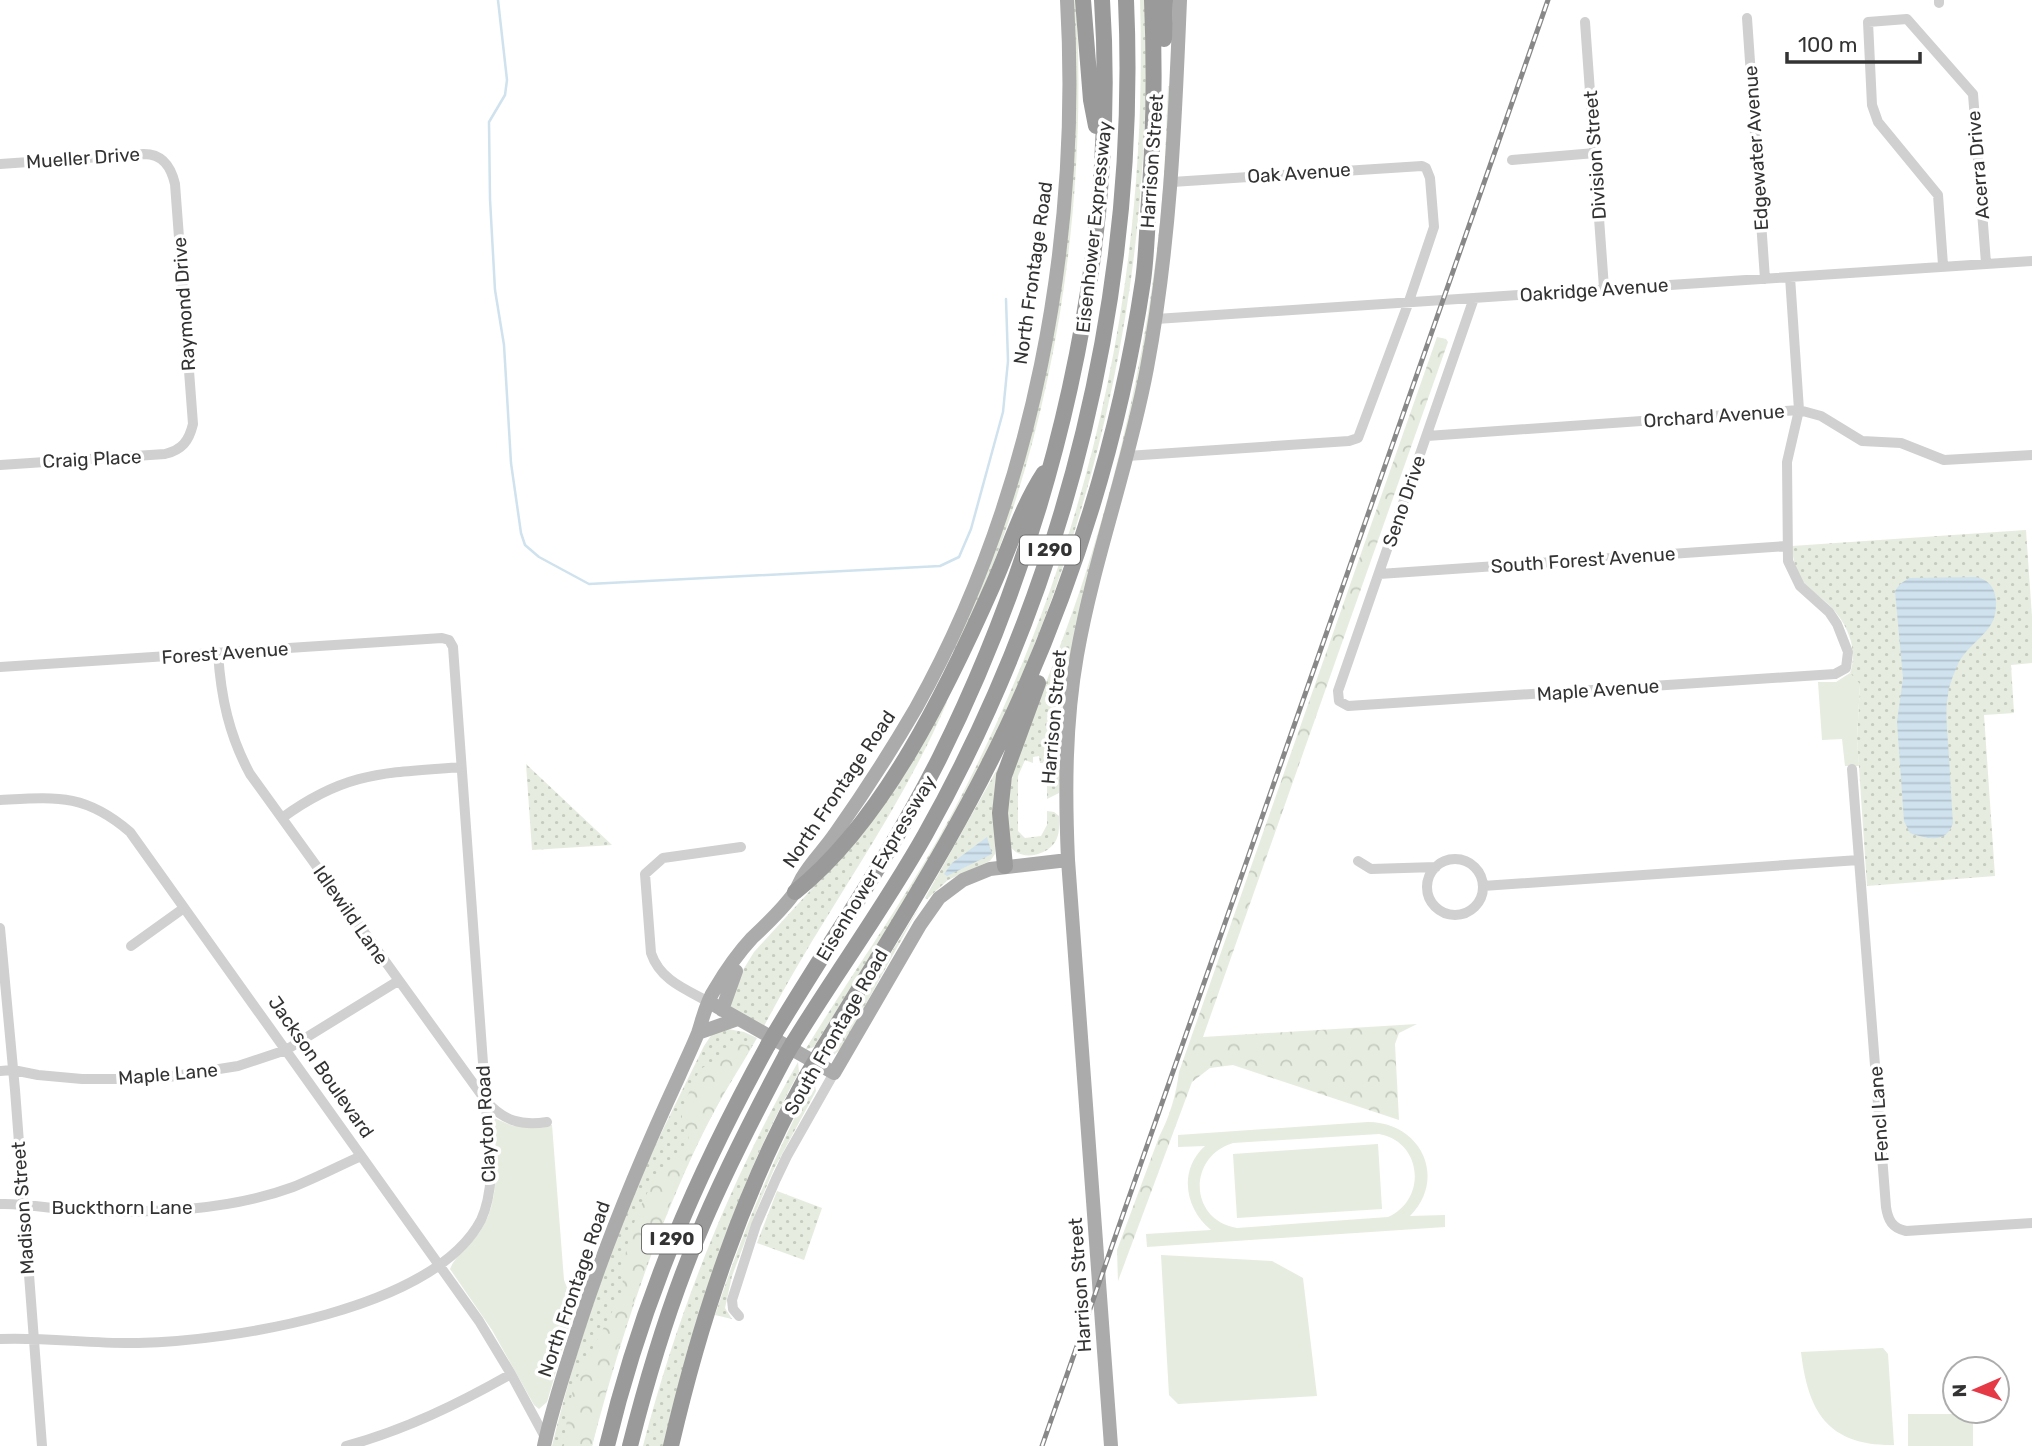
<svg xmlns="http://www.w3.org/2000/svg" width="2032" height="1446" font-family="Rubik,sans-serif">
<style>
.grass{fill:url(#grass-dots)}
.forest{fill:url(#forest-crowns)}
.park{fill:#e6ecdf;fill-rule:evenodd}
.water{fill:url(#water-rules)}
.lines{fill:none;stroke-linecap:round;stroke-linejoin:round}
.stream{stroke:#cfe2ee;stroke-width:2.5}
.minor{stroke:#d0d0d0;stroke-width:10}
.major{stroke:#ababab;stroke-width:14}
.highway{stroke:#9a9a9a;stroke-width:16}
.rail-casing{stroke:#888;stroke-width:5}
.rail{stroke:#fff;stroke-width:2.5;stroke-dasharray:8;stroke-linecap:butt}
.highway-bridge{stroke:#9a9a9a;stroke-width:16}
.labels{text-anchor:middle;dominant-baseline:central;stroke-width:7;stroke-linejoin:round;paint-order:stroke}
.shield{fill:#fff;stroke:#707070;stroke-width:2}
.shield-label{font-size:18px;font-weight:bold;fill:#333}
.street-label{font-size:19px;fill:#333;stroke:#fff}
</style>
<defs>
<pattern id="grass-dots" width="8" height="8" patternUnits="userSpaceOnUse" patternTransform="scale(1.75)"><rect width="8" height="8" fill="#e6ecdf"/><path d="M2 2h.1M6 6h.1" fill="none" stroke="#c6cbc0" stroke-width="1.8" stroke-linecap="round"/></pattern>
<pattern id="forest-crowns" width="20" height="18" patternUnits="userSpaceOnUse" patternTransform="scale(1.75)"><rect width="20" height="18" fill="#e6ecdf"/><path d="M2 6a3 3 0 1 1 6 0M12 15a3 3 0 1 1 6 0" fill="none" stroke="#c6cbc0"/></pattern>
<pattern id="water-rules" width="6" height="5" patternUnits="userSpaceOnUse" patternTransform="scale(1.75)"><rect width="6" height="5" fill="#cfe2ee"/><path d="M0 2.5h6" fill="none" stroke="#b2c2cd"/></pattern>
</defs>
<rect width="100%" height="100%" fill="#fff"/>
<path class="grass" d="M1072 0H1076C1089 218 1051 455 955 653L952 652 989 566 1050 342Z
M1140 0H1145C1154 261 1103 505 993 741 943 848 875 947 814 1047L805 1050C854 970 910 893 954 810 1087 557 1149 285 1140 0Z
M1168 86H1171L1161 241 1139 381 1064 710 1059 793 1047 799V763H1040L1039 756 1033 757V763L1025 760 1018 776V831L1025 838 1041 836 1047 825V811L1054 812 1059 816C1059 825 1060 834 1055 842 1045 858 1014 862 1008 841 1002 820 1008 798 1012 778 1017 749 1031 721 1042 693 1059 649 1076 605 1090 559 1124 450 1148 337 1160 223 1165 178 1166 132 1168 86Z
M2026 530 2032 617V663L2011 665 2014 713 1984 715 1995 876 1867 886 1857 738 1860 685 1850 673C1859 648 1846 621 1828 604 1819 595 1806 589 1800 577 1794 567 1793 558 1792 546Z
M943 700 947 702C907 796 849 878 798 965 786 985 775 1006 764 1026L733 1009 730 1006 743 970 754 952 819 881Z
M526 764 612 845 532 850Z
M1000 764 995 854 990 861 948 880 927 899 925 898Z
M920 906 841 1049 830 1058 827 1057Z
M728 1029 744 1032 757 1038C739 1070 718 1101 702 1135 654 1235 620 1339 592 1446H552C576 1347 609 1250 650 1157 667 1120 686 1083 704 1046L712 1034Z
M798 1062 799 1072C734 1190 695 1316 664 1446H643C678 1311 729 1183 798 1062Z
M814 1079 816 1091 774 1169 759 1204 732 1276 725 1308 732 1319 715 1315C742 1233 774 1156 814 1079Z
M777 1191 822 1208 804 1260 757 1243Z"/>
<path class="forest" d="M1437 337 1446 339 1448 342 1203 1037 1417 1024 1399 1033 1395 1044 1399 1120 1233 1065 1210 1068 1192 1082 1118 1281 1117 1250 1159 1137C1170 1116 1176 1095 1179 1072Z
M733 1043 752 1046C675 1168 626 1307 592 1446H564L568 1410 575 1382 623 1291C620 1255 636 1210 655 1179 663 1166 680 1158 687 1144 692 1134 683 1128 682 1119 681 1109 695 1076 701 1069 705 1065 711 1065 715 1061 723 1054 722 1049 733 1043Z"/>
<path class="park" d="M1850 673 1860 684 1857 738 1859 766H1845L1842 739 1822 740 1818 682H1836Z
M494 1118 513 1126 552 1125 564 1280 568 1290 578 1296 547 1402 539 1409 534 1405 492 1330 450 1269C456 1254 472 1244 481 1230 501 1199 496 1155 494 1118Z
M1368 1122C1420 1122 1448 1177 1410 1216L1445 1215V1227L1147 1247 1146 1234 1211 1230C1185 1209 1178 1170 1205 1146L1178 1147V1135ZM1379 1134C1423 1142 1427 1200 1388 1217L1237 1228C1189 1220 1187 1157 1233 1143Z
M1378 1144 1382 1209 1237 1218 1233 1154Z
M1161 1255 1272 1261 1303 1278 1317 1396 1178 1404 1169 1395Z
M1883 1348 1888 1354 1894 1445C1828 1446 1808 1412 1801 1352Z
M1908 1414H1973V1446H1908Z"/>
<path class="water" d="M1975 577C1995 580 1998 597 1995 614 1992 633 1967 645 1958 664 1954 674 1949 684 1948 695 1945 710 1947 727 1948 743 1950 769 1951 796 1953 823 1947 844 1926 839 1910 833L1904 821 1897 722 1903 678 1895 591 1900 584 1909 578Z
M987 837 992 854 947 876 944 874 952 863Z"/>
<g class="lines">
<path class="stream" d="M498 0 507 80 505 95 489 122 490 199 495 290 504 345 511 463 521 533 525 545 539 557 589 584 940 566 959 557 971 529 1003 412 1008 361 1006 299"/>
<path class="minor" d="M1939 0V3
M1747 18 1765 279
M1585 22 1604 288
M1512 160 1595 153
M0 164 144 154C163 154 171 167 175 184L193 424C189 441 182 450 165 454L0 465
M1943 265 1938 195 1878 122 1872 105 1868 22 1907 19 1973 94 1986 263
M1474 298 1338 691 1339 701 1348 706 1835 674 1846 668 1848 652 1837 624 1829 612 1800 586 1788 561 1787 462 1799 410 1790 277
M1156 319 2032 261
M1427 436 1799 410 1821 416 1862 441 1901 443 1944 460 2032 455
M1127 456 1349 441 1358 438 1408 304 1434 227 1430 178 1426 168 1422 166 1172 182
M1379 574 1787 546
M218 653C221 698 229 735 250 774L486 1101C504 1121 521 1126 547 1122
M0 667 442 638 449 640 453 647 491 1174C490 1190 488 1205 481 1220 434 1310 230 1341 138 1343 92 1344 46 1337 0 1339
M1852 769 1886 1207C1888 1220 1892 1228 1906 1231L2032 1223
M0 800C56 797 85 793 130 832L479 1321 511 1374 546 1439
M282 818C346 771 385 773 461 767
M1427 887a28 28 0 1 1 56 0a28 28 0 1 1-56 0Z
M1358 861 1371 869 1436 867
M1483 886 1859 860
M0 928 15 1090 42 1446
M131 946 184 908
M709 1002C685 989 660 980 651 953L645 874 663 858 741 847
M0 1071 13 1070 38 1075 82 1079H156L238 1066 286 1050 398 981
M0 1204C29 1203 56 1210 85 1211 154 1213 228 1211 293 1187 316 1178 339 1166 361 1156
M739 1316 733 1309 732 1300 756 1225 776 1179 787 1156 834 1073
M346 1446C405 1430 458 1404 511 1374"/>
<path class="major" d="M709 1002 834 1073 920 925 939 898 963 880 990 869 1068 860
M722 1010 736 971
M698 1033 738 1019
M544 1446C552 1408 565 1370 577 1332 605 1244 640 1160 679 1076 685 1062 692 1048 698 1033 703 1018 706 1002 715 989 725 972 739 952 752 938 767 924 783 909 795 892 796 890 801 880 802 878 811 862 825 849 835 834 864 793 891 751 916 708 1034 496 1081 241 1067 0
M1111 1446 1068 860C1065 792 1065 723 1077 655 1094 558 1129 465 1147 368 1170 246 1175 124 1180 0"/>
<path class="highway" d="M1083 0 1091 100 1096 126
M1164 39 1165 0
M1005 866 1000 813 1004 776 1038 683
M795 892C884 821 948 687 993 585 1010 547 1021 508 1044 473
M775 1033C830 941 892 853 940 757 1053 529 1119 255 1102 0
M793 1043C836 973 885 906 925 835 1067 582 1139 290 1126 0
M823 1048C894 931 969 816 1024 690 1081 560 1122 422 1143 281 1146 259 1147 236 1148 214 1154 142 1155 72 1152 0
M607 1446C642 1300 696 1176 768 1045
M630 1446C648 1375 669 1305 697 1238 723 1175 754 1115 786 1055
M671 1446C701 1317 742 1193 806 1077"/>
<g class="rail-casing">
<path id="rail" d="M1042 1446 1548 0"/>
</g>
<use href="#rail" class="rail"/>
<path class="highway-bridge" d="M768 1045 775 1033
M786 1055 793 1043
M806 1077 823 1048"/>
</g>
<g class="labels">
<g class="shield">
<rect x="1020" y="535.5" width="60" height="29" rx="5"/>
<rect x="642" y="1224.5" width="60" height="29" rx="5"/>
</g>
<g class="shield-label">
<text x="1050" y="550">I 290</text>
<text x="672" y="1239">I 290</text>
</g>
<g class="street-label">
<text transform="translate(1756 148) rotate(-94)">Edgewater Avenue</text>
<text transform="translate(1595 155) rotate(-94)">Division Street</text>
<text transform="translate(83 158) rotate(-4)">Mueller Drive</text>
<text transform="translate(1152 161) rotate(-86)">Harrison Street</text>
<text transform="translate(1978 165) rotate(-95)">Acerra Drive</text>
<text transform="translate(1299 173) rotate(-4)">Oak Avenue</text>
<text transform="translate(1094 227) rotate(-84)">Eisenhower Expressway</text>
<text transform="translate(1033 273) rotate(-82)">North Frontage Road</text>
<text transform="translate(1594 290) rotate(-4)">Oakridge Avenue</text>
<text transform="translate(184 304) rotate(-94)">Raymond Drive</text>
<text transform="translate(1714 416) rotate(-4)">Orchard Avenue</text>
<text transform="translate(92 459) rotate(-3)">Craig Place</text>
<text transform="translate(1404 501) rotate(-71)">Seno Drive</text>
<text transform="translate(1583 560) rotate(-4)">South Forest Avenue</text>
<text transform="translate(225 653) rotate(-4)">Forest Avenue</text>
<text transform="translate(1598 690) rotate(-4)">Maple Avenue</text>
<text transform="translate(1054 717) rotate(-85)">Harrison Street</text>
<text transform="translate(839 789) rotate(-56)">North Frontage Road</text>
<text transform="translate(876 868) rotate(-59)">Eisenhower Expressway</text>
<text transform="translate(351 915) rotate(55)">Idlewild Lane</text>
<text transform="translate(836 1032) rotate(-60)">South Frontage Road</text>
<text transform="translate(321 1067) rotate(55)">Jackson Boulevard</text>
<text transform="translate(168 1074) rotate(-5)">Maple Lane</text>
<text transform="translate(1879 1114) rotate(-94)">Fencl Lane</text>
<text transform="translate(486 1124) rotate(-93)">Clayton Road</text>
<text x="122" y="1207">Buckthorn Lane</text>
<text transform="translate(23 1208) rotate(-94)">Madison Street</text>
<text transform="translate(1080 1285) rotate(-94)">Harrison Street</text>
<text transform="translate(574 1289) rotate(-71)">North Frontage Road</text>
</g>
</g>
<g transform="translate(1976 1390) rotate(268)"><circle r="33" fill="#ffffff" stroke="#adadad" stroke-width="2"/>
<path d="M0-5L12 26L0 18L-12 26Z" fill="#e63946"/>
<text y="-10" font-size="19" font-weight="bold" text-anchor="middle" fill="#333333">N</text>
</g>
<path d="M1787 52v10h133v-10" fill="none" stroke="#333333" stroke-width="3.5"/>
<text x="1798" y="52" font-size="21" fill="#333333" stroke="#ffffff" stroke-width="5" paint-order="stroke">100 m</text>
</svg>
